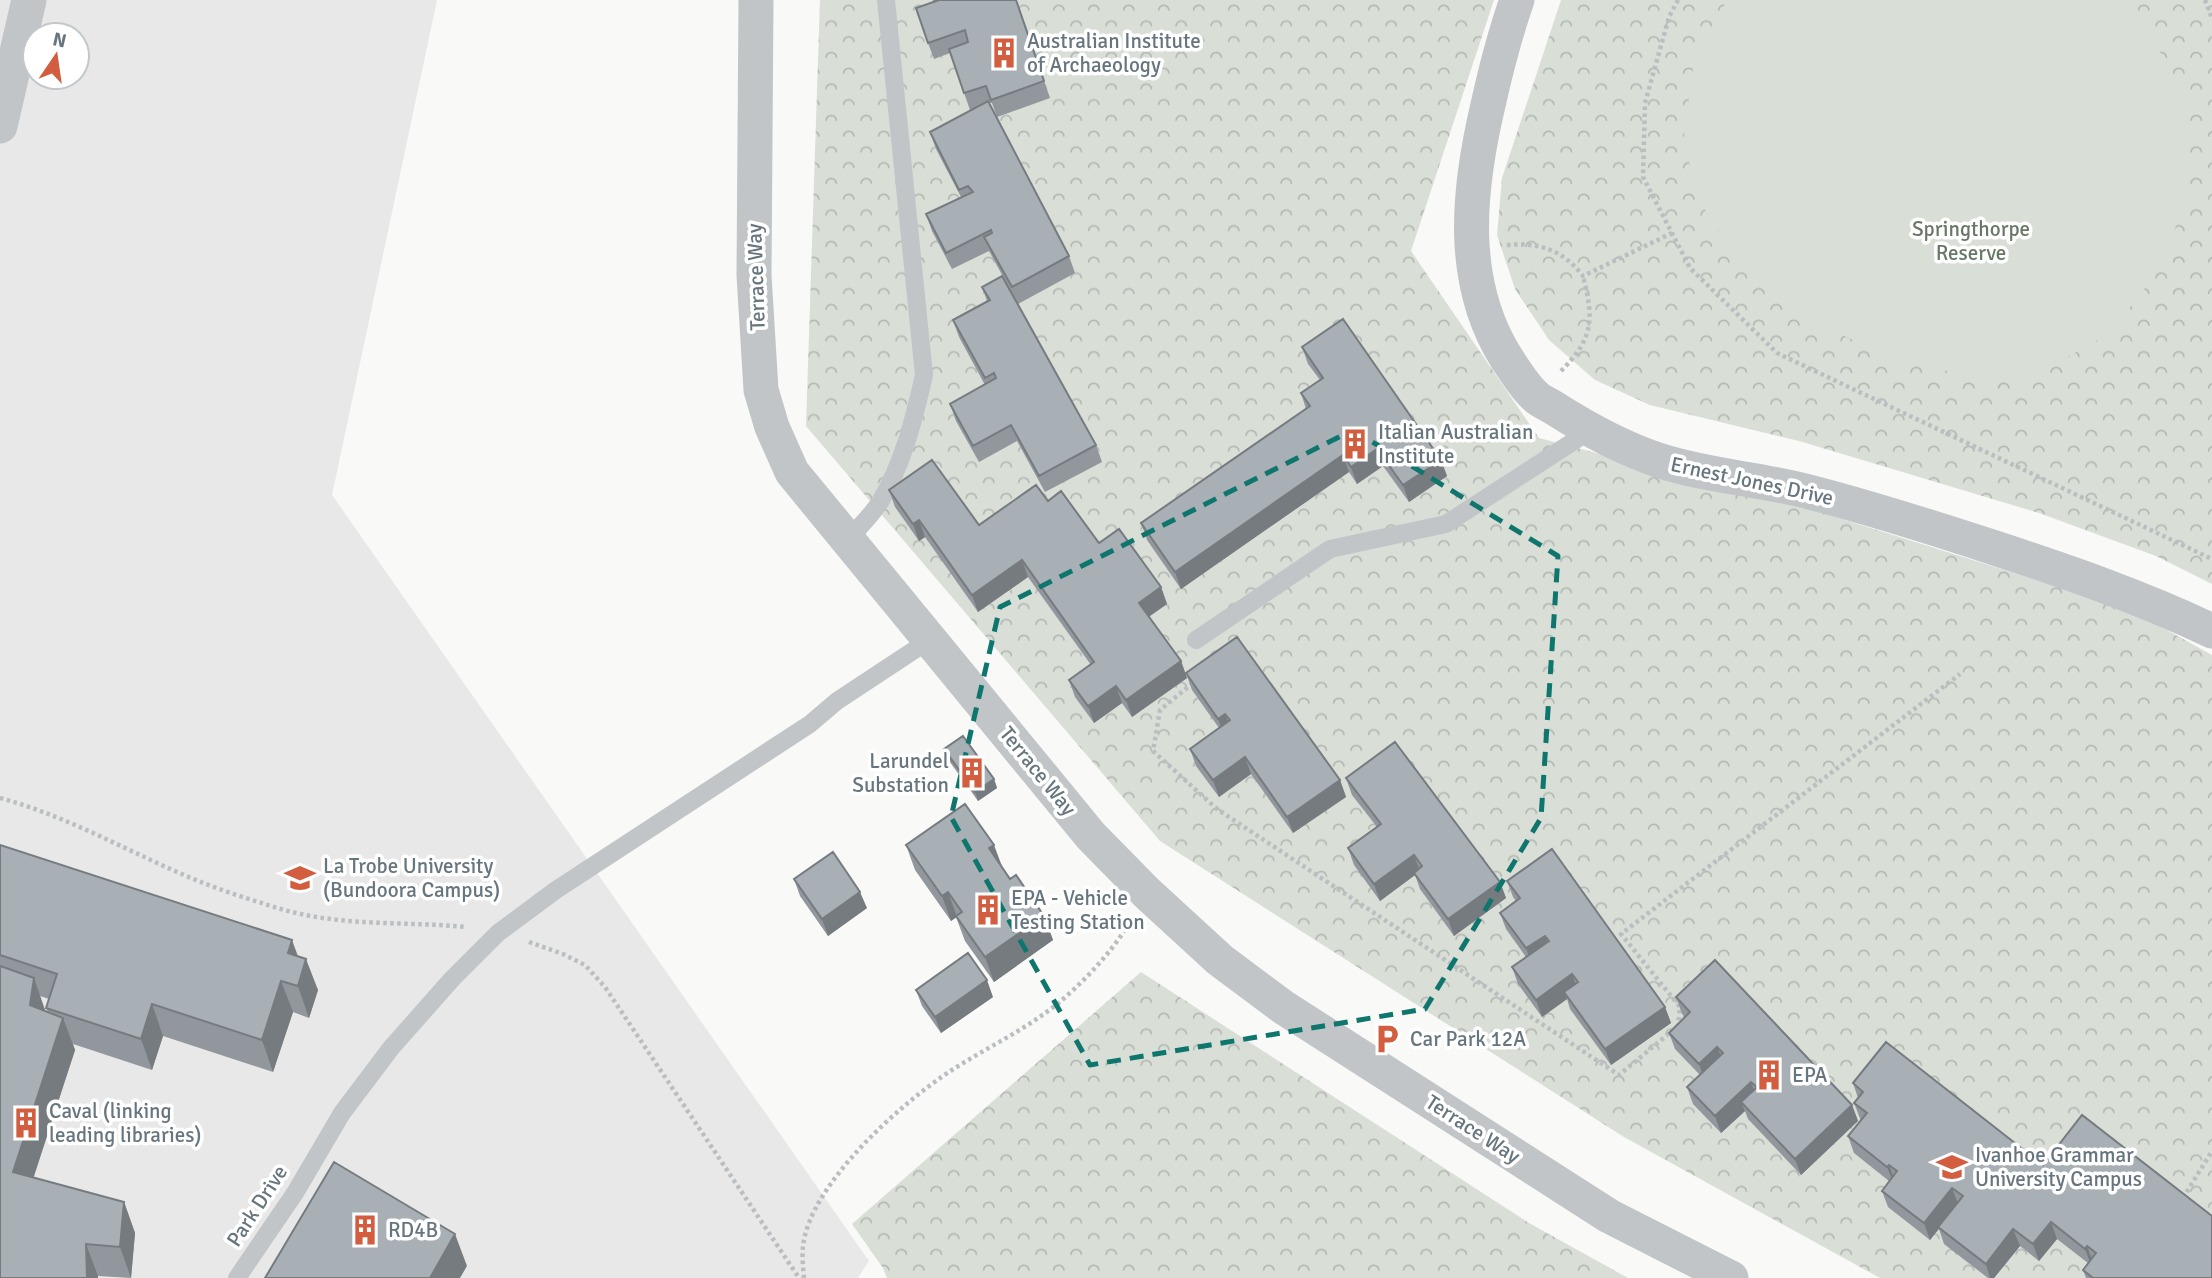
<svg xmlns="http://www.w3.org/2000/svg" width="2212" height="1278" font-family="Signika,sans-serif">
<style>
.built{fill:#e7e8e7;fill-rule:evenodd}
.park{fill:url(#park-crowns)}
.pitch{fill:#d9ded7}
.lines{fill:none;stroke-linecap:round;stroke-linejoin:round}
.path{stroke:#bbbec0;stroke-width:4.5;stroke-dasharray:3.5 3.5;stroke-linecap:butt}
.lane{stroke:#c1c5c8;stroke-width:18}
.street{stroke:#c1c5c8;stroke-width:35}
.wall{fill:#91979c;fill-rule:evenodd}
.shaded-wall{fill:#767b7f}
.building{fill:#a9b0b5;stroke:#767b7f;stroke-width:2}
.marked{fill:none;stroke:#0f766e;stroke-width:5;stroke-dasharray:14 9;stroke-linejoin:round}
.labels{text-anchor:middle;dominant-baseline:central;stroke-width:7;stroke-linejoin:round;paint-order:stroke}
.poi-label{font-size:21px;fill:#67757f;stroke:#fff;text-anchor:start}
.park-label{font-size:21px;fill:#697866;stroke:#fff}
.street-label{font-size:21px;fill:#67757f;stroke:#fff}
</style>
<defs>
<pattern id="park-crowns" width="20" height="18" patternUnits="userSpaceOnUse" patternTransform="scale(1.75)"><rect width="20" height="18" fill="#d9ded7"/><path d="M2 6a3 3 0 1 1 6 0M12 15a3 3 0 1 1 6 0" fill="none" stroke="#b4b9b4"/></pattern>
</defs>
<rect width="100%" height="100%" fill="#f9f9f7"/>
<path class="built" d="M0 0H437L332 495 869 1261 858 1278H0ZM35 35H77V77H35Z"/>
<path class="park" d="M820 0H1494L1411 251 1539 438 1804 507 2129 609 2212 655V1278H1880L1624 1137 1160 841 806 426Z
M1561 0H2212V584L2156 556 2039 513 1799 441 1650 405 1595 380 1549 340 1515 289 1497 235 1502 178Z
M1141 972 1529 1223 1628 1278H887L883 1268 852 1224Z"/>
<path class="pitch" d="M1727 0H2113L2153 40 2190 102 2189 187 2162 267 2109 333 2042 372 1967 376 1888 356 1812 321 1752 277 1707 215 1683 144 1694 61Z"/>
<g class="lines">
<path class="path" d="M1678 0 1669 17 1645 103 1643 177 1690 268 1777 353 2212 559
M2205 0 2212 18
M1507 245C1539 242 1563 250 1583 276L1672 233
M1561 371C1594 338 1594 319 1583 276
M1193 683 1160 710 1153 751 1217 809 1619 1075 1678 1026 1680 1007 1621 934 1960 674
M0 798C67 816 127 851 191 878 220 890 251 900 281 909 342 927 404 921 466 927
M529 942 563 954 585 965 605 987 799 1278
M2183 1198 2212 1151
M804 1278C803 1268 802 1256 803 1246 810 1184 901 1103 952 1070 986 1048 1023 1031 1056 1005 1084 982 1111 953 1130 922"/>
<path class="lane" d="M848 540C858 528 871 516 880 502 903 464 914 419 924 375L886 0
M1196 640 1330 549 1446 524 1591 430
M237 1278 295 1193 342 1113 391 1048 452 979 498 933 556 890 810 724 837 701 931 639"/>
<path class="street" d="M756 0 754 275 761 390 772 427 792 472 1091 836 1147 893 1220 960 1283 1007 1609 1216 1731 1278
M1517 0C1505 34 1496 69 1488 105 1468 190 1458 282 1507 359 1515 371 1524 386 1535 396 1540 401 1548 404 1554 408 1587 429 1624 449 1661 461 1711 477 1763 479 1813 493 1875 509 1937 529 1998 549 2071 573 2143 598 2212 631
M0 126 29 0"/>
</g>
<path class="wall" d="M933 0H1016L1050 98 997 117 992 103H989L1069 256 1075 273 1018 304 989 251 952 269 932 231 926 214 961 197 936 149 930 132 970 110 950 53 934 59 928 43Z
M982 287 1096 445 1102 462 1045 492 1017 441 979 462 956 421 950 404 985 385 959 337 953 320 987 301Z
M1302 347 1441 460 1447 476 1409 502 1383 466 1357 484 1349 472 1181 589 1147 540 1141 523 1306 409 1301 393 1320 380 1308 364Z
M889 490 979 525 1048 501 1099 543 1161 587 1167 604 1149 617 1181 661 1187 678 1132 717 1122 703 1094 723 1075 697 1069 680 1091 665 1028 577 978 612 925 537 919 541 895 507Z
M1186 673 1340 780 1346 797 1293 833 1251 774 1219 797 1196 766 1190 749 1219 728 1192 690Z
M944 749 994 779 997 788 978 801 947 758Z
M1346 778 1500 882 1506 898 1454 936 1420 889 1415 875 1380 901 1354 865 1348 848 1377 827 1352 795Z
M0 845 298 956 318 990 309 1018 293 1012 273 1072 163 1036 152 1070 73 1044 75 1050 33 1177 124 1202 135 1233 131 1278 98 1276V1278H0ZM40 996 49 999 46 1008 48 1012 45 1011Z
M906 845 1003 868 1010 879 1044 916 1053 940 994 982 965 941 956 917 951 921 915 870Z
M794 879 867 908 828 936 800 896Z
M1507 881 1665 1007 1671 1023 1611 1065 1570 1009 1567 999 1542 1017 1518 984 1512 967 1526 957 1506 929 1500 913 1516 901 1513 897Z
M916 990 993 997 941 1033 922 1006Z
M1676 997 1852 1105 1858 1121 1801 1175 1748 1119 1745 1111 1721 1133 1693 1104 1687 1087 1700 1075 1675 1049 1669 1033 1685 1017 1682 1014Z
M1853 1083 2043 1165 2212 1278H2086L2083 1270 2088 1263 2057 1239 2039 1261 2020 1246 1994 1278H1988L1944 1244 1939 1229 1930 1240 1888 1207 1882 1191 1889 1181 1854 1153 1848 1136 1861 1121 1854 1103 1858 1098Z"/>
<path class="shaded-wall" d="M1377 449 1383 466 1357 484 1351 467Z
M1343 455 1349 472 1181 589 1175 572Z
M1441 460 1447 476 1409 502 1403 485Z
M919 520 925 537 919 541 913 524Z
M1022 560 1028 577 978 612 972 595Z
M1161 587 1167 604 1145 619 1139 603Z
M1181 661 1187 678 1132 717 1126 700Z
M1116 686 1122 703 1094 723 1088 706Z
M1225 714 1231 730 1224 735 1218 719Z
M1245 757 1251 774 1219 797 1213 780Z
M994 779 997 788 978 801 975 792Z
M1340 780 1346 797 1293 833 1287 817Z
M994 845 1003 869 989 848Z
M1414 855 1420 871 1414 873 1415 875 1380 901 1374 884Z
M1500 882 1506 898 1454 936 1448 919Z
M860 892 867 908 828 936 822 919Z
M948 892 957 917 951 921 942 896Z
M1044 916 1053 940 994 982 985 957Z
M1545 936 1551 952 1532 965 1526 948Z
M292 940 303 970 306 959 318 990 309 1018 298 986 288 953Z
M1572 974 1578 991 1564 992 1567 999 1542 1017 1536 1000Z
M34 978 45 1010 41 1036 30 1005Z
M987 980 993 997 941 1033 935 1017Z
M281 981 293 1012 273 1072 262 1040Z
M152 1004 163 1036 152 1070 141 1039Z
M1665 1007 1671 1023 1611 1065 1605 1049Z
M63 1018 75 1050 25 1204 13 1172Z
M1717 1047 1724 1063 1705 1081 1699 1064Z
M1751 1082 1757 1099 1741 1102 1745 1111 1721 1133 1715 1116Z
M1852 1105 1858 1121 1801 1175 1795 1159Z
M1889 1165 1895 1182 1894 1184 1887 1167Z
M1952 1188 1958 1204 1930 1240 1924 1223Z
M124 1202 135 1233 131 1278 120 1247Z
M2051 1222 2057 1239 2039 1261 2033 1244Z
M2013 1229 2020 1246 1994 1278H1990L1986 1264Z
M455 1234 467 1266 460 1278H430Z
M86 1244 98 1276V1278H87Z
M2087 1246 2093 1262 2091 1265 2085 1249Z"/>
<path class="building" d="M939 0H1016L1044 81 991 100 986 86 964 93 949 49 968 42 965 30 928 43 916 8Z
M988 101 1069 256 1012 287 984 237 992 233 991 230 946 253 926 214 973 192 968 186 959 190 930 132Z
M1002 276 1096 445 1039 476 1011 425 973 446 950 404 996 378 994 373 985 378 953 320 990 300 982 287Z
M1343 319 1441 460 1403 485 1377 449 1351 467 1343 455 1175 572 1141 523 1310 406 1301 393 1323 378 1302 347Z
M932 460 979 525 1036 485 1048 501 1061 491 1099 543 1119 529 1161 587 1139 603 1181 661 1126 700 1116 686 1088 706 1069 680 1094 662 1022 560 972 595 919 520 913 524 889 490Z
M1237 637 1340 780 1287 817 1245 757 1213 780 1190 749 1230 720 1225 714 1218 719 1186 673Z
M963 736 994 779 975 792 944 749Z
M1395 742 1500 882 1448 919 1414 873 1422 866 1414 855 1374 884 1348 848 1381 824 1346 778Z
M965 804 994 845 989 848 1010 879 1016 875 1044 916 985 957 956 916 962 912 948 892 942 896 906 845Z
M0 845 292 940 288 953 306 959 298 986 281 981 262 1040 152 1004 141 1039 46 1008 57 974 0 955Z
M1552 849 1665 1007 1605 1049 1564 992 1578 982 1572 974 1536 1000 1512 967 1549 941 1545 936 1526 948 1500 913 1520 898 1507 881Z
M833 852 860 892 822 919 794 879Z
M968 953 987 980 935 1017 916 990Z
M1715 960 1852 1105 1795 1159 1741 1102 1757 1087 1751 1082 1715 1116 1687 1087 1723 1053 1717 1047 1699 1064 1669 1033 1690 1012 1676 997Z
M0 966 34 978 30 1005 63 1018 13 1172 124 1202 120 1247 86 1244 87 1278H0Z
M1886 1042 2043 1165 2082 1115 2212 1216V1278H2093L2083 1270 2096 1253 2087 1246 2085 1249 2051 1222 2033 1244 2013 1229 1986 1264 1938 1227 1963 1196 1952 1188 1924 1223 1882 1191 1897 1171 1889 1165 1887 1167 1848 1136 1867 1113 1854 1103 1863 1092 1853 1083Z
M334 1162 455 1234 430 1278H265Z"/>
<path class="marked" d="M1353 430 1558 556 1541 818 1425 1009 1090 1065 951 817 1000 607Z"/>
<defs>
<g id="building-bare" transform="scale(2.415)"><path d="M-4-6H4V6H1V3H-1V6H-4ZM-2.5-4.3h1.7v1.8h-1.7ZM.8-4.3h1.7v1.8H.8ZM-2.5-1h1.7V.8h-1.7ZM.8-1h1.7V.8H.8Z" fill="#d25d3f" stroke="#fff" stroke-width="2.5" paint-order="stroke"/></g>
<g id="university-bare" transform="scale(2.415)"><path d="M0-5L7-2L0 1L-7-2ZM-4 1L0 2.5L4 1V4Q0 6-4 4Z" fill="#d25d3f" stroke="#fff" stroke-width="2.5" paint-order="stroke"/></g>
<g id="parking-bare" transform="scale(2.415)"><path d="M-3.5-5.5H1a3.5 3.5 0 0 1 0 7H-1V5.5H-3.5ZM-1-3.4V-.6H.8a1.4 1.4 0 0 0 0-2.8Z" fill="#d25d3f" stroke="#fff" stroke-width="2.5" paint-order="stroke"/></g>
<g id="school-bare" transform="scale(2.415)"><path d="M0-5L7-2L0 1L-7-2ZM-4 1L0 2.5L4 1V4Q0 6-4 4Z" fill="#d25d3f" stroke="#fff" stroke-width="2.5" paint-order="stroke"/></g>
</defs>
<g fill-rule="evenodd">
<use href="#building-bare" x="1004" y="53"/>
<use href="#building-bare" x="1355" y="444"/>
<use href="#building-bare" x="972" y="773"/>
<use href="#university-bare" x="300" y="878"/>
<use href="#building-bare" x="988" y="910"/>
<use href="#parking-bare" x="1387" y="1039"/>
<use href="#building-bare" x="1769" y="1075"/>
<use href="#building-bare" x="26" y="1123"/>
<use href="#school-bare" x="1952" y="1167"/>
<use href="#building-bare" x="365" y="1230"/>
</g>
<g class="labels">
<g class="poi-label">
<text x="1027" y="41">Australian Institute<tspan x="1027" dy="24">of Archaeology</tspan></text>
<text x="1378" y="432">Italian Australian<tspan x="1378" dy="24">Institute</tspan></text>
<text x="949" y="761" text-anchor="end">Larundel<tspan x="949" dy="24">Substation</tspan></text>
<text x="323" y="866">La Trobe University<tspan x="323" dy="24">(Bundoora Campus)</tspan></text>
<text x="1011" y="898">EPA - Vehicle<tspan x="1011" dy="24">Testing Station</tspan></text>
<text x="1410" y="1039">Car Park 12A</text>
<text x="1792" y="1075">EPA</text>
<text x="49" y="1111">Caval (linking<tspan x="49" dy="24">leading libraries)</tspan></text>
<text x="1975" y="1155">Ivanhoe Grammar<tspan x="1975" dy="24">University Campus</tspan></text>
<text x="388" y="1230">RD4B</text>
</g>
<g class="park-label">
<text x="1971" y="229">Springthorpe<tspan x="1971" dy="24">Reserve</tspan></text>
</g>
<g class="street-label">
<text transform="translate(756 277) rotate(-92)">Terrace Way</text>
<text transform="translate(1752 481) rotate(12)">Ernest Jones Drive</text>
<text transform="translate(1038 771) rotate(51)">Terrace Way</text>
<text transform="translate(1473 1129) rotate(33)">Terrace Way</text>
<text transform="translate(257 1206) rotate(-57)">Park Drive</text>
</g>
</g>
<g transform="translate(56 56) rotate(13)"><circle r="33" fill="#ffffff" stroke="#c2c8cc" stroke-width="2"/>
<path d="M0-5L12 26L0 18L-12 26Z" fill="#d25d3f"/>
<text y="-10" font-size="19" font-weight="bold" text-anchor="middle" fill="#67757f">N</text>
</g>
</svg>
